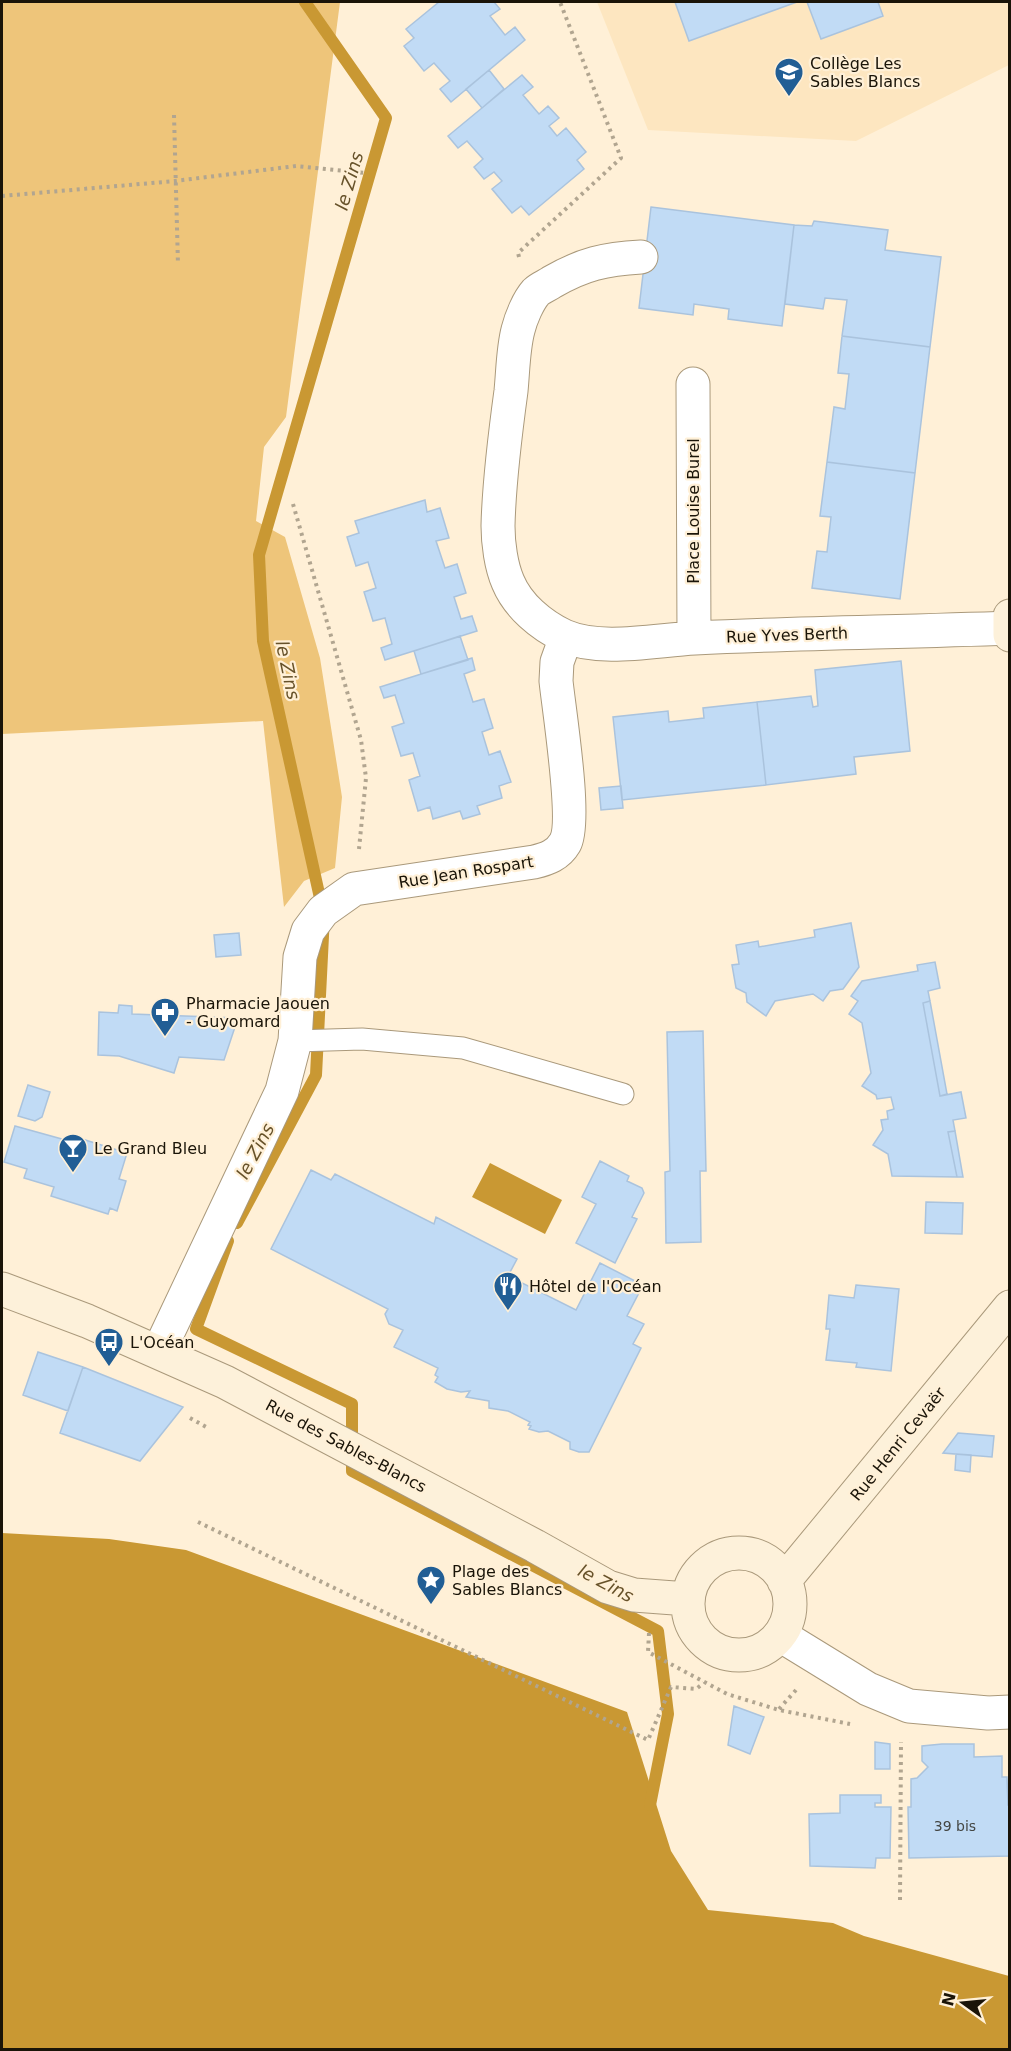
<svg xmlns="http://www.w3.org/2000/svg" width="1011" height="2051" font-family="'DejaVu Sans',sans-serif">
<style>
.built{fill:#fde6c0}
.green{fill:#eec57a}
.water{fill:#c99833}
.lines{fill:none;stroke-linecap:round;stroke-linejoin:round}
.stream{stroke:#c99833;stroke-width:12}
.building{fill:#c1dbf5;stroke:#aac3dd;stroke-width:1.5}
.service-casing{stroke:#aa997b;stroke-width:23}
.minor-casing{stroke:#aa997b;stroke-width:35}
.tertiary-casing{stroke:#aa997b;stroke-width:35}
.secondary-casing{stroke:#aa997b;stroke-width:35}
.path{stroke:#b1a590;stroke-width:4;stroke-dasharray:3 4.5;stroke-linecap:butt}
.service{stroke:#fff;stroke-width:21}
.minor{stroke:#fff;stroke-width:33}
.tertiary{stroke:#fff;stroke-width:33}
.secondary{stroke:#fdf1da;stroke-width:33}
.labels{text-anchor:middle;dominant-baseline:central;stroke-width:4.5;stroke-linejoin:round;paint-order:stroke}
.number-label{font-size:14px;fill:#444643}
.poi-label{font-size:16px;fill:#1a1408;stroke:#fff0d7;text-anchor:start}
.street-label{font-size:16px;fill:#1a1408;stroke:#fff0d7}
.water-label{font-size:18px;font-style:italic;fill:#67522a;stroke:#fff0d7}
</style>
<rect width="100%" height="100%" fill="#fff0d7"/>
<path class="built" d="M597 2H1009V65L856 141 648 130Z"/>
<path class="green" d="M2 2H340L286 417 264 447 256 521 285 537 320 658 342 797 335 868 304 881 284 907 263 721 2 734Z"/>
<path class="water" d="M490 1163 562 1200 545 1234 472 1197Z
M2 1533 109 1539 186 1550 627 1712 671 1851 708 1910 833 1923 864 1936 1009 1976V2049H2Z"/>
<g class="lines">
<path class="stream" d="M237 1223 316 1075 324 916 263 641 259 555 386 118 305 2
M228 1241 196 1329 352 1404V1471L658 1631 668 1714 650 1805"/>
</g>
<path class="building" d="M439 2H494L500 9 490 16 505 35 515 27 525 40 451 102 440 89 450 81 434 63 424 71 404 46 414 38 406 29Z
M675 2H797L689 41Z
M807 2H878L883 16 821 39Z
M489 70 504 89 482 108 466 89Z
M522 75 533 87 523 95 539 114 548 106 559 118 549 126 557 136 566 128 586 152 577 160 584 169 529 215 521 206 512 213 492 189 502 181 494 172 484 179 474 167 483 159 467 141 458 148 448 136Z
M651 207 794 225 782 326 728 319 729 309 694 304 693 315 639 308Z
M814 221 888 230 885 250 941 257 930 347 842 336 847 300 825 298 823 309 785 304 794 225 812 226Z
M842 336 930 347 915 473 827 462 834 407 845 409 849 374 838 373Z
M827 462 915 473 900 599 812 588 817 551 827 552 831 517 820 516Z
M425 500 427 512 440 508 449 538 436 541 445 568 457 564 466 593 454 597 461 619 472 616 477 631 385 660 381 648 392 644 385 618 373 621 364 592 376 588 368 562 356 566 347 537 359 533 355 521Z
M460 636 468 660 421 674 414 651Z
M472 658 475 670 464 674 473 702 484 699 493 728 482 732 489 755 500 751 511 782 499 786 502 798 477 806 480 814 463 819 460 811 433 819 430 807 418 811 409 780 420 776 413 753 401 756 392 727 404 723 395 695 384 698 380 687Z
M901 661 910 751 854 757 856 774 766 785 757 702 811 696 813 707 818 706 815 670Z
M757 702 766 785 622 800 613 717 668 711 669 722 704 718 703 708Z
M621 786 623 808 601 810 599 788Z
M851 923 859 967 843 989 830 991 823 1001 813 994 775 1001 766 1016 747 1002 746 993 736 988 732 965 739 964 736 945 758 941 759 947 815 937 814 930Z
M239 933 241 955 216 957 214 935Z
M935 962 940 988 928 991 930 1001 923 1003 940 1096 961 1092 966 1118 953 1120 955 1131 948 1132 957 1177 892 1176 888 1154 873 1145 883 1130 881 1120 888 1119 887 1111 894 1109 891 1097 877 1099 876 1095 862 1086 871 1073 862 1023 849 1014 858 1001 851 996 862 981 918 971 917 965Z
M930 1001 947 1094 940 1096 923 1003Z
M119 1005 132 1006V1014L238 1018 224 1060 179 1057 174 1073 119 1056 98 1055 99 1012 118 1013Z
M703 1031 706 1171H700L701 1242 666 1243 665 1172 670 1171 667 1032Z
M28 1085 50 1092 42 1117 35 1121 18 1116Z
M15 1126 80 1144 82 1139 127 1153 119 1179 126 1181 117 1211 110 1208 108 1214 51 1196 54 1187 24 1178 27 1169 4 1162Z
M955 1131 963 1177H957L948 1132Z
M600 1161 629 1176 627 1181 642 1188 644 1193 632 1217 637 1219 615 1263 576 1243 596 1204 582 1197Z
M311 1170 331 1180 335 1174 434 1224 436 1217 517 1259 508 1276 576 1310 600 1263 643 1285 627 1316 644 1324 633 1344 641 1348 589 1452H579L570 1449V1442L548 1431 539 1432 529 1429 531 1426 528 1425 530 1422 508 1411 489 1408V1401L466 1397 470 1391 461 1392 447 1389 435 1382 438 1377 435 1375 438 1368 394 1347 403 1330 389 1324 385 1314 388 1309 271 1249Z
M926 1202 963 1203 962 1234 925 1233Z
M856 1285 899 1289 891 1371 856 1367 857 1363 826 1360 830 1329H826L829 1295 854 1298Z
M38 1352 83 1367 68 1411 23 1395Z
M83 1367 183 1407 140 1461 60 1433Z
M958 1433 994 1436 992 1457 943 1453Z
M956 1454 971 1455 970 1472 955 1470Z
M734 1706 764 1717 750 1754 728 1745Z
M875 1742 890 1744V1769H875Z
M942 1744H974V1757L1002 1756V1777H1007L1008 1805H1010V1856L909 1858 908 1807H911V1779L917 1778 928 1767 922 1761V1746Z
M840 1795H881V1803H875V1807H891L890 1858H876L875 1868 810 1866 809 1814 840 1813Z"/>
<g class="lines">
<g class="service-casing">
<path id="service" d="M295 1041 362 1039 463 1048 623 1094"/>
</g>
<g class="minor-casing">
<path id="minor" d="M641 257C605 259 583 264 552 282 548 285 540 288 536 292 528 301 521 318 518 330 513 349 513 371 511 391 505 435 499 481 498 526 498 543 501 566 508 582 518 606 541 625 564 636 601 652 655 640 695 638 800 633 905 632 1010 628
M693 384 694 638
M159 1351 282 1091 295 1041 300 957 308 931 323 911 354 889 534 862C547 859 558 855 565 843 577 822 559 710 556 681L557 662 566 637"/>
</g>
<g class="tertiary-casing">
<path id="tertiary" d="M780 1635 868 1689 909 1706 988 1713 1010 1712"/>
</g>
<g class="secondary-casing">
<path id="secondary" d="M1010 616V635
M2 1289 87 1321 225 1382 535 1546 608 1587 634 1595 688 1599
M688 1604a51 51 0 1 1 102 0a51 51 0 1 1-102 0Z
M784 1581 1010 1307"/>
</g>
<path class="path" d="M174 115 178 265
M2 196 175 181 296 166 366 173
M519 257 518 253 621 158 560 2
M293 504 361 740 366 778 359 849
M190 1418 208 1428
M198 1522 648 1740 671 1687 696 1689 704 1683
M649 1633 648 1652 727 1694 779 1710 850 1724
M779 1709 796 1690
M900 1900 901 1742"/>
<use href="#service" class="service"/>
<use href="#minor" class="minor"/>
<use href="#tertiary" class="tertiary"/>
<use href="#secondary" class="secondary"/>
</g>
<defs>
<g id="school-pin" transform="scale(1.5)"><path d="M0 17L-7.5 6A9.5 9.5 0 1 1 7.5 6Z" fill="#215e95" stroke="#fff0d7"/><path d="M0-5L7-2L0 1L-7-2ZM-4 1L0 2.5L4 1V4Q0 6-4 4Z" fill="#fff"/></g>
<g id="pharmacy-pin" transform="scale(1.5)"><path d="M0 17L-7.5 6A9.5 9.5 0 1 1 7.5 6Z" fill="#215e95" stroke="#fff0d7"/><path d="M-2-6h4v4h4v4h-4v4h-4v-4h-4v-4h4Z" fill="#fff"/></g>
<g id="bar-pin" transform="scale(1.5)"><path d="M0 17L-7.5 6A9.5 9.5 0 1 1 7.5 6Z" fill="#215e95" stroke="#fff0d7"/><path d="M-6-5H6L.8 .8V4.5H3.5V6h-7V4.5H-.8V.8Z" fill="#fff"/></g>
<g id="restaurant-pin" transform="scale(1.5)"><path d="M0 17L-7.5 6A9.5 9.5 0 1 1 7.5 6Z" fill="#215e95" stroke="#fff0d7"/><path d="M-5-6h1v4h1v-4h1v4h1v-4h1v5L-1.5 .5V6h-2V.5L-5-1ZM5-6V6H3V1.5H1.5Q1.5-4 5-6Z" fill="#fff"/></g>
<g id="bus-pin" transform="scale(1.5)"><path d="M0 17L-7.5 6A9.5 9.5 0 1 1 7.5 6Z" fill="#215e95" stroke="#fff0d7"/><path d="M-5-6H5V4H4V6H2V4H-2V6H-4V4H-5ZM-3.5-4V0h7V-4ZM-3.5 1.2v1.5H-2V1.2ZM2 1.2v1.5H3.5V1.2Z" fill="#fff"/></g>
<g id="sight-pin" transform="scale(1.5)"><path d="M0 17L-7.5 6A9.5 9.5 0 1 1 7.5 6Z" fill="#215e95" stroke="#fff0d7"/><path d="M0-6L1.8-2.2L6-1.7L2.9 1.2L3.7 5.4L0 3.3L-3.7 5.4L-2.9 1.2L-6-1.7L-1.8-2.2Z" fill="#fff"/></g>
</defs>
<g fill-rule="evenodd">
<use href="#school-pin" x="789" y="72"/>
<use href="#pharmacy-pin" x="165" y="1012"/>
<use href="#bar-pin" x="73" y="1148"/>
<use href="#restaurant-pin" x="508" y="1286"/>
<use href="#bus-pin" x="109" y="1342"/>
<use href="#sight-pin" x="431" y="1580"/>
</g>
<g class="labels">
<g class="number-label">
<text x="955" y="1826">39 bis</text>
</g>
<g class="poi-label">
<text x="810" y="63">Collège Les<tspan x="810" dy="18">Sables Blancs</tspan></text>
<text x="186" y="1003">Pharmacie Jaouen<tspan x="186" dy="18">- Guyomard</tspan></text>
<text x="94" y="1148">Le Grand Bleu</text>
<text x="529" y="1286">Hôtel de l'Océan</text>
<text x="130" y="1342">L'Océan</text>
<text x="452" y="1571">Plage des<tspan x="452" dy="18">Sables Blancs</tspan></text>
</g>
<g class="street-label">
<text transform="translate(693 511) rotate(-90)">Place Louise Burel</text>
<text transform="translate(787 635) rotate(-2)">Rue Yves Berth</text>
<text transform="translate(466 872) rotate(-9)">Rue Jean Rospart</text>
<text transform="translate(898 1444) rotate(-51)">Rue Henri Cevaër</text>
<text transform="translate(346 1446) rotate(28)">Rue des Sables-Blancs</text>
</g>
<g class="water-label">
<text transform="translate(349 181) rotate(-74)">le Zins</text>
<text transform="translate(288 670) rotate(78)">le Zins</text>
<text transform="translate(255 1151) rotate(-62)">le Zins</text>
<text transform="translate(606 1583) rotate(28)">le Zins</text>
</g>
</g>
<rect width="1011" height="2051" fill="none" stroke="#1a1408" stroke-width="6"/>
<g transform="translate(963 2003) rotate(285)" stroke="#fff0d7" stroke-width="4.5" paint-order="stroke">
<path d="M0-4.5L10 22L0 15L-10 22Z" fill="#1a1408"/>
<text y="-9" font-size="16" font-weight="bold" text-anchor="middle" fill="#1a1408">N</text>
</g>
</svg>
